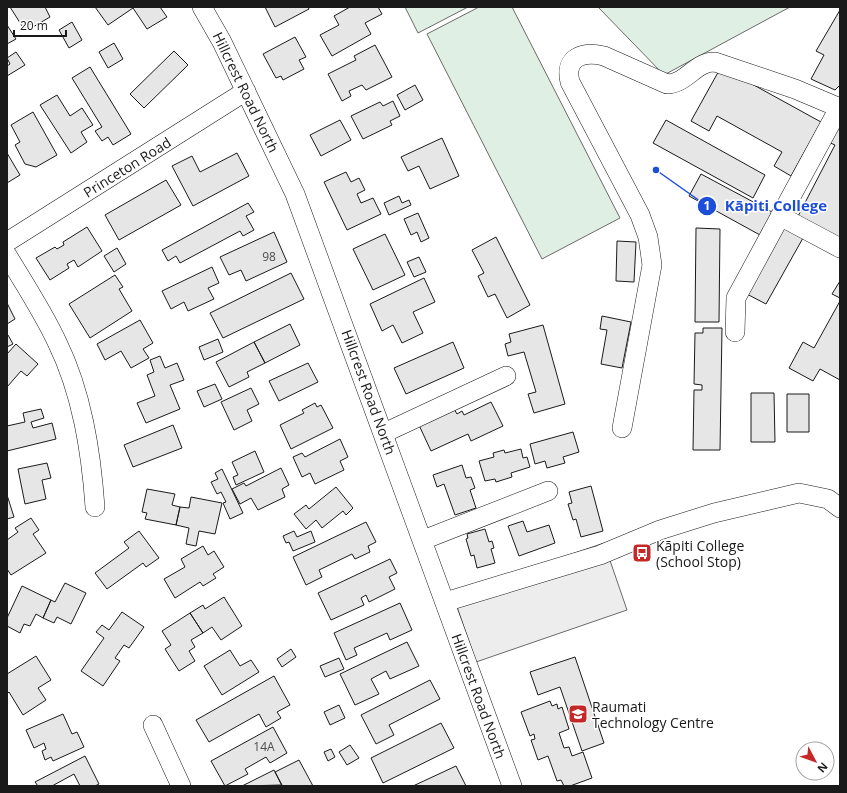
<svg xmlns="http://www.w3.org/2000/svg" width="847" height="793" font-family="'Open Sans',sans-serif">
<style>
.green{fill:#e0efe3;stroke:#6a6a6a}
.parking{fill:#ededed;stroke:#6a6a6a}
.building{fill:#e6e6e6;stroke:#1a1a1a}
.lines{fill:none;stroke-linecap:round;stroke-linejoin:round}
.minor-casing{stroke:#1a1a1a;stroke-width:20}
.minor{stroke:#fff;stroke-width:19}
.labels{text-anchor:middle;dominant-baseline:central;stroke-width:3;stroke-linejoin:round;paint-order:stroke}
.number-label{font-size:12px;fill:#4d4d4d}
.street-label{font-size:14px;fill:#1a1a1a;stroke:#fff}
.poi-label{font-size:14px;fill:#1a1a1a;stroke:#fff;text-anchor:start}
.leader{fill:none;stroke:#1d4ed8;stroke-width:1.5}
.callout-dot{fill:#1d4ed8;stroke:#fff;stroke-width:1.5}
.mark-label{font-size:12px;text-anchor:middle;font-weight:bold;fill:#fff}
.callout-label{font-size:15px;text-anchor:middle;font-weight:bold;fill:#1d4ed8;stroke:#fff;stroke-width:3;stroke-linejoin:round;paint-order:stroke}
</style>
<rect width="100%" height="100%" fill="#fff"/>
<path class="green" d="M405 7H468L418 33Z
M479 7H512L620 218 542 259 427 34Z
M598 7H790L664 75Z"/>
<path class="parking" d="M604 543 627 610 476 662 453 595Z"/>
<path class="building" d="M10 7H45L50 17 33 27 31 24 24 29Z
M95 7H160L167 17 147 29 133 8 108 25Z
M265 7H308L309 9 275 27Z
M350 7H378L382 14 365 23 371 34 332 56 320 35 339 25 334 16Z
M840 10V85L835 90 811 79 824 55 816 51Z
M72 22 82 40 69 48 59 30Z
M7 25 16 39 7 44Z
M295 37 306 57 299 60 304 69 283 80 281 76 276 78 263 54Z
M114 43 123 59 108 68 99 52Z
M375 45 392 77 366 90 362 85 349 91 351 96 342 101 328 74 356 60 354 56Z
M174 51 188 65 144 108 130 94Z
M16 52 25 65 7 76V66L10 64 7 58Z
M90 67 131 134 113 145 108 137 102 141 95 131 102 127 72 78Z
M721 67 821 122 791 176 774 166 782 152 717 116 709 131 691 121Z
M415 85 423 100 405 110 397 95Z
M57 95 70 116 82 108 93 125 81 132 87 142 71 153 40 105Z
M393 101 400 116 390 121 392 125 363 139 351 116 380 102 383 106Z
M33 112 57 155 36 167 25 164 15 145 20 142 11 125Z
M340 120 351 140 321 156 310 135Z
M666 120 765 175 753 198 653 143Z
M840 120V243L796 220 835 145 826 141Z
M442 138 459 176 430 189 419 166 408 171 401 157Z
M7 153 20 175 7 183Z
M237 153 249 176 193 206 172 166 192 156 200 172Z
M346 172 351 182 359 178 365 190 357 194 361 203 373 198 381 214 347 230 324 182Z
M701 174 772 212 760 235 689 196Z
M166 180 181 205 119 240 105 215Z
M399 196 402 203 409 200 411 205 389 215 384 203Z
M248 203 254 212 246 216 254 230 243 236 240 231 180 263 176 256 168 261 162 250Z
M418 213 429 238 421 242 417 232 411 235 404 219Z
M780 225 803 238 766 304 743 292Z
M87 227 102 251 78 267 74 260 67 264 69 268 50 280 36 258 55 247 57 249 64 245 63 242Z
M696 228 720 229 719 322H695Z
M274 232 287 262 246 281 241 270 229 275 220 257Z
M385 234 405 275 373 290 353 249Z
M496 237 530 305 507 318 495 294 488 297 478 276 484 273 472 250Z
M617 241 636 242 634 282 616 281Z
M117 248 126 264 114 272 104 256Z
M419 257 426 272 414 277 407 262Z
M212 267 219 283 208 288 214 299 188 311 184 302 171 309 162 291Z
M291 273 304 299 223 338 210 313Z
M115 275 123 287 119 289 132 311 90 338 69 304Z
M424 278 435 302 413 312 423 333 402 343 393 325 382 331 370 304Z
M840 281V298L832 294Z
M840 301V380L820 369 813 381 789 368 803 342 814 348Z
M7 303 15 319 7 324Z
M602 316 631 322 622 368 601 364 607 330 600 329Z
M140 320 153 343 143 349 149 358 131 368 121 351 105 360 97 344Z
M290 324 300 345 265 363 254 342Z
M543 325 565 404 534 413 528 394 536 392 524 352 508 356 505 344 511 342 509 334Z
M703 328H722L720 450H693L694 390H702V385L694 384 695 333H703Z
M8 335 13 344 7 347V336Z
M218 339 223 352 204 360 199 347Z
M254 342 265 363 247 372 249 377 229 387 216 362Z
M453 342 464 368 406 394 394 368Z
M16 344 38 364 27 376 21 371 7 387V354Z
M160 356 165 368 177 363 184 380 170 385 180 409 146 423 137 403 155 396 147 375 154 372 150 360Z
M308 363 318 382 279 401 269 381Z
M215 384 222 399 204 407 197 391Z
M251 388 259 404 247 410 252 421 234 430 221 402Z
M751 393H774L775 442H751Z
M787 394H809V432H787Z
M491 402 503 426 471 441 468 434 431 451 418 423 453 407 457 414 462 411 464 415Z
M315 403 317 407 321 405 333 428 291 449 280 425 304 413 302 410Z
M41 409 44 418 31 422 33 428 52 423 56 439 7 451V426L25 422 23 413Z
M173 425 182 448 133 467 124 445Z
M573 432 579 452 563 457 565 463 547 468 545 461 535 464 530 444Z
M340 439 348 457 340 461 344 470 315 484 310 473 302 477 293 457 302 453 305 457Z
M521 449 523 458 527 457 530 467 511 473 512 477 496 482 495 479 485 481 479 461 494 457 493 453 504 450 505 453Z
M255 451 264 472 236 485 233 477 238 475 232 462Z
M47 463 51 478 42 480 46 499 25 504 18 469Z
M462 465 466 478 471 477 475 488 470 490 476 508 455 515 444 484 437 487 433 475Z
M281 468 289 485 282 489 285 497 258 510 251 498 240 504 232 489 244 483 246 486Z
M222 469 243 513 230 519 223 503 226 502 221 492 217 494 211 482 218 479 215 473Z
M591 486 603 531 581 537 576 519 573 520 568 504 572 503 569 492Z
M336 487 353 508 346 515 343 511 322 528 316 520 306 529 294 514 306 505 309 509Z
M147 489 175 494 172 505 180 507 176 525 145 519 147 513 142 512Z
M7 495 14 517 7 519Z
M191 497 222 503 215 534 199 531 196 546 186 544 189 528 176 525 180 507 189 508Z
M31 518 39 530 33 534 46 553 11 575 7 569V540L18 532 15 528Z
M523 521 527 532 549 525 555 543 519 556 508 526Z
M366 522 376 542 368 546 370 552 355 559 352 554 319 570 322 577 306 585 293 557Z
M485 529 489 542 492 541 494 548 491 549 495 563 477 568 474 555 471 556 466 539 468 538 467 534Z
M139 531 159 558 146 567 143 563 107 589 95 573 129 548 124 542Z
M294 531 297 537 311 531 315 542 293 551 289 542 286 543 283 536Z
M203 546 208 555 214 551 224 567 213 574 216 578 203 586 200 582 175 598 164 579 185 567 181 559Z
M390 559 397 573 389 577 395 589 369 602 366 595 361 598 364 605 331 620 318 593Z
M65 583 86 593 71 624 57 617 54 623 43 618 51 600 55 602Z
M22 586 51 600 43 618 36 614 30 626 24 624 20 633 7 626V618Z
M224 597 242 626 221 640 212 627 203 633 190 613 203 605 205 609Z
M400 603 412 630 390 640 387 633 354 648 357 655 346 660 334 633Z
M122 612 144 627 129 648 124 645 115 658 120 661 103 686 81 671 104 638 96 632 102 625 109 630Z
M190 613 203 633 191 640 195 647 189 651 195 661 179 671 165 649 171 645 162 631Z
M407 642 419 666 390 679 386 671 371 679 379 694 355 705 340 674Z
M291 649 296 657 282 667 277 659Z
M230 650 240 666 251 660 259 672 222 695 204 666Z
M36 656 51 680 38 688 46 700 23 715 9 692 7 694V674Z
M575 657 604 743 582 751 560 687 538 695 530 672Z
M339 658 344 669 325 677 320 666Z
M274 676 290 705 277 712 281 718 266 727 259 714 209 742 196 720Z
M430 680 440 699 389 725 394 735 376 744 361 715Z
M550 701 552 706 557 704 558 709 562 707 569 729 559 733 564 748 569 747 572 756 583 752 592 778 570 786H564L561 780 557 781 548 756 538 760 531 740 535 739 534 734 530 736 521 712Z
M339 705 345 718 330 725 324 712Z
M63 714 72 734 77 732 84 747 53 761 51 757 45 760 42 751 46 749 44 743 34 748 26 730Z
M441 723 454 748 383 783 371 758Z
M273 727 287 753 270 763 266 757 245 769 248 774 225 786 211 761Z
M350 745 359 758 347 765 339 752Z
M331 749 335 757 328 761 324 752Z
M85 756 99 784 95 786H80L74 774 52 786H38L35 782Z
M299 760 313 786H282L275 772Z
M456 766 466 786H413Z
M274 770 282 785 242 786Z"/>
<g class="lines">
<g class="minor-casing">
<path id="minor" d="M202 7 222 42 295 194 512 786
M780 216 840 248
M7 242 246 91
M7 255C24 283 43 312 57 342 82 393 91 451 95 507
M735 332 736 298 839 108
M622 428 652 265 648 237 640 215 570 82C564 57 583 51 604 56L667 84C686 84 696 61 715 62L795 89 840 108
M384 433 506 376
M423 540 548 491
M445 602 600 555 660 530 714 513 799 493 828 499 840 508
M153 725 181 786"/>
</g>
<use href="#minor" class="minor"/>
</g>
<defs>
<g id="bus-square" transform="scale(1)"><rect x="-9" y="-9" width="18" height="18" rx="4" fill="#c62828" stroke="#fff"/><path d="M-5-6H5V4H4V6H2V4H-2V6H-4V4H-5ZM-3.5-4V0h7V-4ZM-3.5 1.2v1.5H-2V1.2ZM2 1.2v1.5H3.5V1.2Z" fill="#fff"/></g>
<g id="school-square" transform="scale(1)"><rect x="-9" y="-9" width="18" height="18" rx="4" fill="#c62828" stroke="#fff"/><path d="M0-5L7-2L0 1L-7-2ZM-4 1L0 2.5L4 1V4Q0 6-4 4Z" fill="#fff"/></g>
</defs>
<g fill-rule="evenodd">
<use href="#bus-square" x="642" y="553"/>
<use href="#school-square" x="578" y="714"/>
</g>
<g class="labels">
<g class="number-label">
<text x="269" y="256">98</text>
<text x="264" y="746">14A</text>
</g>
<g class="street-label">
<text transform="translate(246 92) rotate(64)">Hillcrest Road North</text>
<text transform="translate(127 167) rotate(-32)">Princeton Road</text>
<text transform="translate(369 392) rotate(70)">Hillcrest Road North</text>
<text transform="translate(479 696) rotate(70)">Hillcrest Road North</text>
</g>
<g class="poi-label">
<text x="656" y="545">Kāpiti College<tspan x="656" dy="16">(School Stop)</tspan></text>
<text x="592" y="706">Raumati<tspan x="592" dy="16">Technology Centre</tspan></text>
</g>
</g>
<path class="leader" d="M656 170L707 206"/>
<g class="callout-dot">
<circle cx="656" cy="170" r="4"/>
<circle cx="707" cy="206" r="10"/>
</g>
<g class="mark-label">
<text x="707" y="210">1</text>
</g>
<g class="callout-label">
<text x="776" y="211">Kāpiti College</text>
</g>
<rect width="847" height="793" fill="none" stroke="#1a1a1a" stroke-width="16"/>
<g transform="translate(815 761) rotate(131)"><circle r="19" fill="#ffffff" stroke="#a3a3a3"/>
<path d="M0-3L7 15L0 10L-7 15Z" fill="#c62828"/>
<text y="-6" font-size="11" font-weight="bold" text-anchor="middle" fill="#1a1a1a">N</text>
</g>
<path d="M14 30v6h52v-6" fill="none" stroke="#1a1a1a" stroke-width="2"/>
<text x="20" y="30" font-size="12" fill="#1a1a1a" stroke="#ffffff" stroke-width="3" paint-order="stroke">20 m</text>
</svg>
